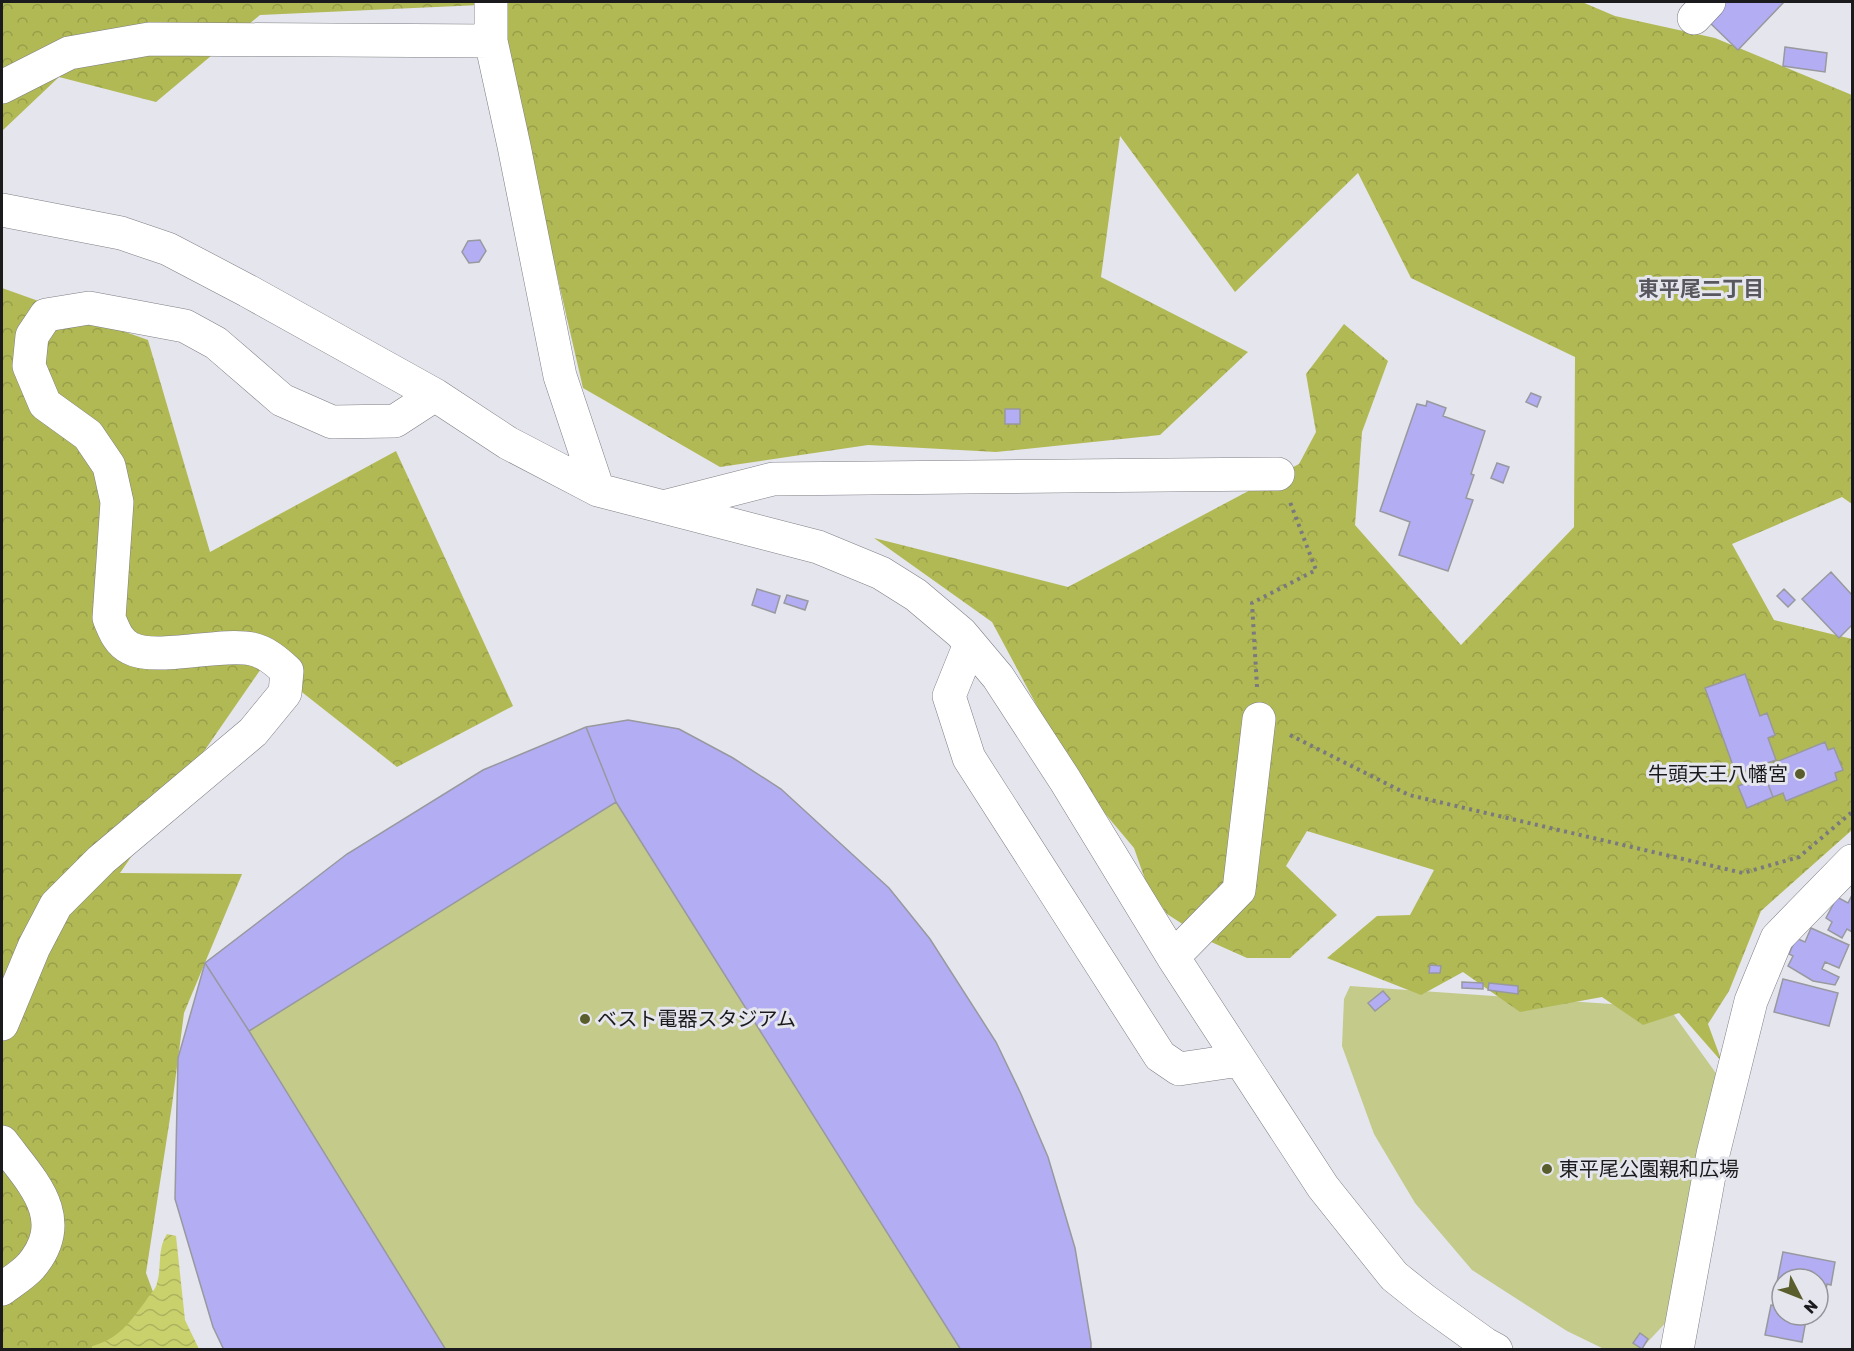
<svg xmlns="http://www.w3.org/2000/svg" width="1854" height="1351" font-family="Rubik,'Noto Sans JP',sans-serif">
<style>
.green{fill:#c3ca8a}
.forest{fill:url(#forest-crowns)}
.water{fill:url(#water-waves)}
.building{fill:#b3adf4;stroke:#98989f;stroke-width:1.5}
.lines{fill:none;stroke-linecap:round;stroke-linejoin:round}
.minor-casing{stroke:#7e7e85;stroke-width:34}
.path{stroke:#79797e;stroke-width:4;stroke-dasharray:3 4.5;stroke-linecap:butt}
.minor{stroke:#fff;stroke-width:33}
.poi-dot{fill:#5a5e2c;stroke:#e5e5ed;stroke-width:2}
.labels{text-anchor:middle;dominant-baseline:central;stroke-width:6;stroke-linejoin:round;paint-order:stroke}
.poi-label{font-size:20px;fill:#1b1a1d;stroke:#e5e5ed;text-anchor:start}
.neighbourhood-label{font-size:21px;font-weight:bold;fill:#57575d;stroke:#e5e5ed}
</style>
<defs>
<pattern id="forest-crowns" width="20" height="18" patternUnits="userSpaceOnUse" patternTransform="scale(1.5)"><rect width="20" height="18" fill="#b1b955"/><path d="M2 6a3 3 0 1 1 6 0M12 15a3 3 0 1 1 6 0" fill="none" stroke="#989e4a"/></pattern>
<pattern id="water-waves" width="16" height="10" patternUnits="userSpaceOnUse" patternTransform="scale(1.5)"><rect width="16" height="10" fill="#c9d16d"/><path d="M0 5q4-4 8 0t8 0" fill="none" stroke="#acb35e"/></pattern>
</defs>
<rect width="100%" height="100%" fill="#e5e5ed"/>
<path class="green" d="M628 720 679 729 733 758 781 789 996 1042 1021 1094 1048 1157 1075 1248 1091 1343V1349H224L178 1058 205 963 347 854 483 770 586 727Z
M1350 986 1669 1008 1718 1076 1671 1317 1641 1349H1604L1567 1331 1472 1270 1415 1203 1374 1134 1342 1046 1344 999Z"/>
<path class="forest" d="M2 2H1582L1615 16 1715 38 1852 95V504L1842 497 1732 544 1774 620 1852 639V830L1761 911 1729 991 1708 1024 1722 1062 1679 1013 1643 1025 1602 997 1520 1012 1463 972 1421 995 1327 958 1377 916 1410 915 1434 870 1307 831 1286 866 1337 915 1290 958H1247L1209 941 1167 914 1147 885 1134 848 1076 779 992 622 874 538 1068 587 1299 464 1316 432 1306 374 1344 324 1388 361 1362 432 1355 525 1461 645 1574 527 1575 357 1411 278 1358 173 1235 292 1120 136 1101 277 1248 352 1160 435 996 452 868 445 720 467 583 388 519 110 480 5 260 15 156 102 59 77 2 131Z
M2 288 148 340 210 552 396 451 513 706 397 767 265 663 120 873 242 874 184 1013 172 1105 146 1273 159 1308 122 1349 2 1350Z"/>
<path class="water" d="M167 1234 176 1236 185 1320 199 1349H92V1346C118 1340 132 1320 147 1299 150 1294 156 1289 157 1283 162 1266 157 1249 167 1234Z"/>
<path class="building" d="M1726 2H1784L1738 50 1708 21Z
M1785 47 1827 53 1825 72 1783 66Z
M480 240 486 251 479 262 469 263 462 252 468 241Z
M1531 393 1541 397 1537 407 1526 402Z
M1427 401 1446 408 1443 416 1485 431 1471 474 1474 475 1466 498 1473 500 1448 571 1399 555 1410 522 1380 511 1417 404 1426 406Z
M1005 409H1020V424H1005Z
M1497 463 1509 467 1503 483 1491 478Z
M1831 572 1852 595V625L1839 638 1802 599Z
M757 589 780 596 775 613 752 605Z
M1784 589 1795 600 1788 607 1777 596Z
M787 595 808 601 805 610 784 603Z
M1745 674 1760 716 1767 713 1775 735 1768 738 1776 760 1736 774 1705 688Z
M628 720 679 729 733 758 781 789 889 888 930 939 996 1042 1021 1094 1048 1157 1075 1248 1091 1343V1350H961L616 802 249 1031 446 1350H224L213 1327 175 1199 178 1058 205 963 347 854 483 770 586 727Z
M628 720 679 729 733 758 781 789 889 888 930 939 996 1042 1021 1094 1048 1157 1075 1248 1091 1343V1350H961L616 802 586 727Z
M1825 742 1828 750 1834 748 1843 770 1835 773 1837 780 1786 801 1783 793 1773 797 1765 776 1773 772 1769 765Z
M1765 776 1773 797 1747 808 1738 786Z
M1852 895V932L1847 929 1842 938 1828 930 1832 922 1826 918 1837 897 1848 903Z
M1811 928 1849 945 1839 968 1825 962 1822 969 1839 977 1835 985 1813 981 1788 966 1793 956 1789 954 1796 938 1805 942Z
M205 963 249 1031 446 1350H224L213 1327 175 1199 178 1058Z
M1430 965 1441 966 1440 973H1429Z
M1783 979 1838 993 1829 1026 1774 1012Z
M1462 982 1483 983V989L1462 988Z
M1489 983 1518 986V994L1488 990Z
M1383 991 1390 999 1375 1011 1368 1003Z
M1783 1252 1835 1262 1831 1285 1827 1284 1821 1315H1818V1279H1782V1293L1775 1292Z
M1782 1294V1315H1807L1802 1342 1765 1335 1771 1305 1780 1306Z
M1640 1333 1648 1339 1642 1349 1633 1343Z"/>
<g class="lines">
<g class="minor-casing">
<path id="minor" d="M491 2V41L514 146 560 376 598 490
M1694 18 1709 2
M2 87 69 53 149 39 491 41
M2 210 121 233 168 249 248 291 435 395 508 443 598 490 818 547 881 573 916 595 961 633 998 677 1065 780 1173 957 1323 1187 1394 1276 1424 1300 1485 1344 1496 1350
M667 506 773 479 1278 474
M970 644 949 696 969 758 1160 1056 1179 1069 1240 1060
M1173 957 1239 890 1259 719
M2 1024 34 947 56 905 101 860 253 732 285 693 287 671C277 662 266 652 252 649 220 642 155 662 130 648 118 642 114 630 109 618L117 502 109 466 88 435 45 404 29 366 32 336 46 315 89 308 185 326 216 343 282 400 332 422 395 421 435 395
M2 1142C32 1182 71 1218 31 1266 23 1275 11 1282 2 1289
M1677 1350 1713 1154 1751 1001 1777 938 1852 861"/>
</g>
<path class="path" d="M1257 687 1252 603 1316 570 1290 502
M1290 735 1409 795 1743 873 1799 857 1852 812"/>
<use href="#minor" class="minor"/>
</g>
<g class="poi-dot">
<circle cx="1800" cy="774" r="6"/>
<circle cx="585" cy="1019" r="6"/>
<circle cx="1547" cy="1169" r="6"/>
</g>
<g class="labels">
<g class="poi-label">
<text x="1788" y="774" text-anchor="end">牛頭天王八幡宮</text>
<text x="597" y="1019">ベスト電器スタジアム</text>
<text x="1559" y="1169">東平尾公園親和広場</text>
</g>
<g class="neighbourhood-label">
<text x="1701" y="288">東平尾二丁目</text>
</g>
</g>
<rect width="1854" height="1351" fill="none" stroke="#1b1a1d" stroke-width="6"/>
<g transform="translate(1800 1297) rotate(132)"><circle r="28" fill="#e5e5ed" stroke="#94949a" stroke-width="1.5"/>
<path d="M0-4.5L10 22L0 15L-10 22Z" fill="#5a5e2c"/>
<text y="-9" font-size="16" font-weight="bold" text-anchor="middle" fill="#1b1a1d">N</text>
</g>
</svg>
